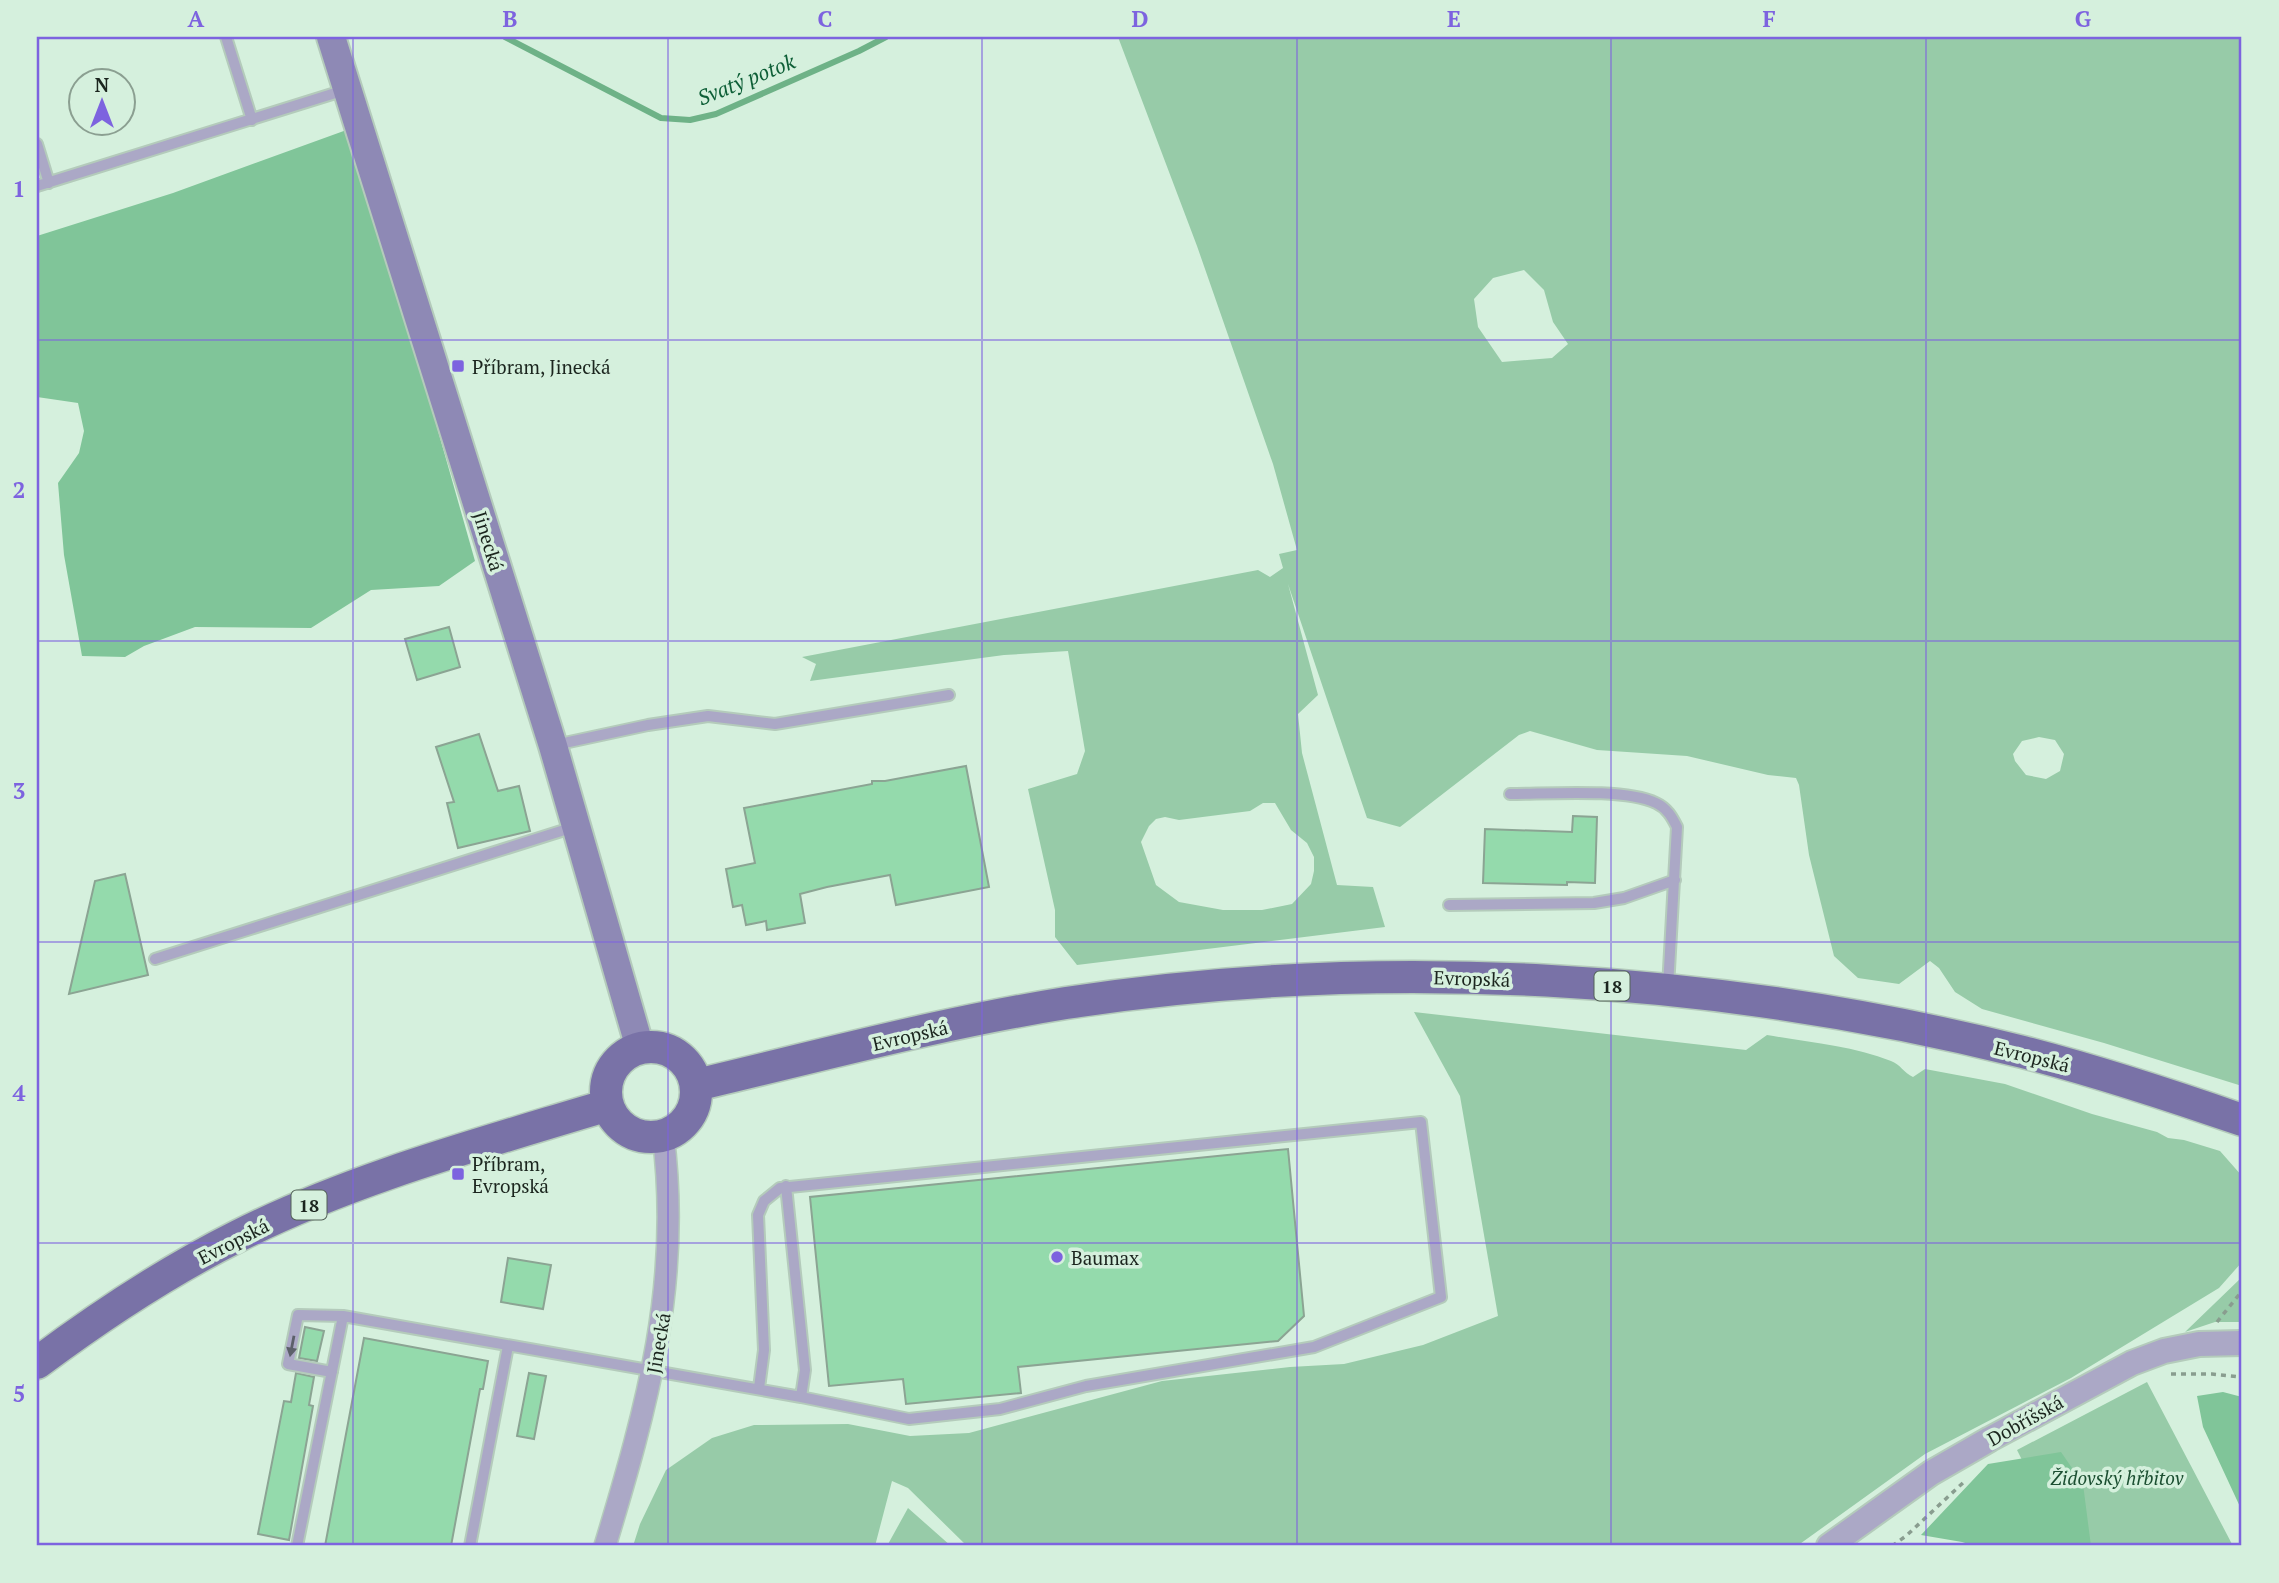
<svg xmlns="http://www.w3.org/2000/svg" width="2279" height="1583" font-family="'PT Serif',serif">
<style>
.green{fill:#97cba8;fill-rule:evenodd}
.forest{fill:#80c599}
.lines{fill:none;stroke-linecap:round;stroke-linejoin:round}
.stream{stroke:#6eb287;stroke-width:6}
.building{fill:#94daac;stroke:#8ba493;stroke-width:2}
.service-casing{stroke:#b4cbbb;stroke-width:14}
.minor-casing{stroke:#b4cbbb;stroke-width:24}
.tertiary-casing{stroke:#b4cbbb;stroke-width:28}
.secondary-casing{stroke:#b4cbbb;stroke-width:32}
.primary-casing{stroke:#b4cbbb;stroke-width:35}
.path{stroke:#899d8f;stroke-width:3.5;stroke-dasharray:5 5;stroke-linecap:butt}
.service{stroke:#aba8c6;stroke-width:10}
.minor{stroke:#aba8c6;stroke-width:21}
.tertiary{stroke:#aba8c6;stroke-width:24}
.secondary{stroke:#8e89b5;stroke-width:28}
.primary{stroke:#7972a7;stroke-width:32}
.oneway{fill:#5c606a}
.grid{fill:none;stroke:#7d63df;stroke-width:2;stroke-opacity:0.55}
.poi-dot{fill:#7d63df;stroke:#d5f0dd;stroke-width:2.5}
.labels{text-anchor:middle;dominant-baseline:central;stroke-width:7;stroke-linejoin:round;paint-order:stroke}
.shield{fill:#d5f0dd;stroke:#536257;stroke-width:2}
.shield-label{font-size:18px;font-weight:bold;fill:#1b251e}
.poi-label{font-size:19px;fill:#1b251e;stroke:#d5f0dd;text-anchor:start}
.street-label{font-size:19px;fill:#1b251e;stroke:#d5f0dd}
.park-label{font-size:19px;font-style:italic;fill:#1b4f31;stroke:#d5f0dd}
.water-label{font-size:21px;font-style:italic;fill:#0e5f37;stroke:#d5f0dd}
.neatline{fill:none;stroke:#7d63df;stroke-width:2.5}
.grid-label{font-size:23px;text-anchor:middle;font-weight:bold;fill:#7d63df}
</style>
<rect width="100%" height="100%" fill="#d5f0dd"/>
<path class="green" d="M1118 37H2242V1086L2104 1043 1982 1009 1955 992 1939 968 1930 961 1899 984 1858 978 1834 956 1809 855 1799 785 1796 778 1768 775 1687 756 1597 750 1530 731 1519 735 1400 827 1367 818 1288 584 1318 695 1298 714 1302 753 1337 885 1373 887 1385 927 1077 965 1055 937V910L1028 789 1077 774 1085 751 1068 651 1004 655 810 681 816 664 802 657 1258 570 1270 577 1283 568 1279 554 1297 550 1273 464 1197 246ZM1524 270 1544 290 1553 322 1568 344 1552 358 1502 362 1478 327 1474 299 1493 278ZM2039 737 2055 740 2064 754 2060 771 2046 779 2026 775 2015 761 2013 754 2022 741ZM1263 803H1275L1291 830 1307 843 1314 857V871L1311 884 1292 904 1262 910H1223L1179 902 1156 885 1141 842 1149 826 1156 819 1165 817 1179 820 1250 811Z
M1414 1012 1746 1050 1767 1035C1807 1042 1853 1046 1891 1061 1900 1064 1904 1073 1913 1077L1925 1069 2005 1084 2092 1114 2157 1132 2168 1138 2184 1140 2220 1151 2242 1176V1262L2219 1288 2071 1378 1925 1454 1797 1546H967L908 1488 892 1481 875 1546H633L640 1524 666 1470 712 1438 754 1425 848 1424 910 1436 969 1433 1162 1381 1290 1367 1344 1364 1423 1345 1498 1316 1460 1096Z
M2242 1277V1322H2215L2185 1332Z
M2147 1382 2233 1546H2065L2017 1450Z
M908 1508 951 1546H887Z"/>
<path class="forest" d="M352 128 475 561 439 586 371 590 311 628 195 627 144 646 125 657 82 656 64 555 58 483 79 453 84 431 78 403 37 397V236L173 193Z
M2223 1392 2242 1397V1511L2203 1427 2197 1396Z
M2061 1452 2083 1484 2091 1546H1975L1962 1542 1921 1535 1988 1464Z"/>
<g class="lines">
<path class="stream" d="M505 37 661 118 690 120 716 114 859 51 886 37"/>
</g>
<path class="building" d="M449 627 460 667 417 680 405 639Z
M479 734 498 791 519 786 530 831 458 848 447 803 454 802 436 747Z
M966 766 989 887 896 905 890 875 827 887 800 894 805 923 767 930 766 921 746 925 742 905 733 907 726 869 755 863 744 808 872 784V781H885Z
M1573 816 1597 817 1595 883 1567 882V885L1483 883 1485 829 1572 832Z
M125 874 148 975 69 994 95 881Z
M1288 1149 1304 1316 1278 1341 1018 1367 1021 1393 906 1404 903 1379 829 1386 810 1197Z
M508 1258 551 1265 543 1309 501 1302Z
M305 1327 324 1331 317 1361 299 1358Z
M364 1338 488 1361 483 1389H480L451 1546H325Z
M296 1373 314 1377 309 1405 313 1406 289 1540 258 1534 284 1401 291 1402Z
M529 1373 546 1376 534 1439 517 1436Z"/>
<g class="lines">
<g class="service-casing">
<path id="service" d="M226 37 252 120
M37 144 49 183
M37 186 345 90
M555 745 648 725 708 716 775 724 949 695
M1510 794C1547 794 1624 788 1656 803 1667 808 1672 817 1677 827L1668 987
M1449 905 1594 903 1624 898 1675 880
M155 959 574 827
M332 1372 288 1364 298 1315 343 1316
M759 1388 764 1350 758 1215 764 1201 780 1188 1421 1122 1441 1297 1314 1347 1086 1386 1000 1409 909 1419 801 1397
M297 1546 343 1316 801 1397 805 1370 786 1186
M470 1546 508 1346"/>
</g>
<g class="minor-casing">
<path id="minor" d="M605 1546C647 1407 682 1282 663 1135"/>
</g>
<g class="tertiary-casing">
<path id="tertiary" d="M1829 1546 1931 1473 1990 1439 2132 1363 2164 1351 2199 1344 2242 1343"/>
</g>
<g class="secondary-casing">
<path id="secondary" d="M331 37 553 746 640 1048"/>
</g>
<g class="primary-casing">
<path id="primary" d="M606 1092a45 45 0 1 1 90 0a45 45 0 1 1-90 0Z
M696 1085C819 1056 941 1023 1066 1003 1378 955 1717 975 2023 1052 2097 1071 2170 1095 2242 1120
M37 1363C100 1316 168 1271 238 1236 355 1177 484 1143 608 1105"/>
</g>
<path class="path" d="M2217 1322 2242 1291
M2171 1374H2212L2242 1377
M1892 1546 1906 1536 1966 1480"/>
<use href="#service" class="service"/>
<use href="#minor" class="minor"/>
<use href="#tertiary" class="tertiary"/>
<use href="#secondary" class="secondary"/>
<use href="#primary" class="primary"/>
</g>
<defs><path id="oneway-solid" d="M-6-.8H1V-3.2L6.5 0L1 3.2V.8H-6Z" transform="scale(1.75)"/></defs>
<use class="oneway" href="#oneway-solid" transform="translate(292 1346) rotate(101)"/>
<path class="grid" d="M353 37V1546M668 37V1546M982 37V1546M1297 37V1546M1611 37V1546M1926 37V1546M37 340H2242M37 641H2242M37 942H2242M37 1243H2242"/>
<g class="poi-dot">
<rect x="451" y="359" width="14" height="14" rx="3.5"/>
<rect x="451" y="1167" width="14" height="14" rx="3.5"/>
<circle cx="1057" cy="1257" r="7"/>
</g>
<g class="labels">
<g class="shield">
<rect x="1594.5" y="971.5" width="35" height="29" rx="5"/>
<rect x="291.5" y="1190.5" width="35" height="29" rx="5"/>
</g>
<g class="shield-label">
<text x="1612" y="986">18</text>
<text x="309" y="1205">18</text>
</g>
<g class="poi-label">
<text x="472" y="366">Příbram, Jinecká</text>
<text x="472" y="1163">Příbram,<tspan x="472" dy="22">Evropská</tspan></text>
<text x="1071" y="1257">Baumax</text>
</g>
<g class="street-label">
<text transform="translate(489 541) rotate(73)">Jinecká</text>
<text transform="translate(1472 978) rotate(2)">Evropská</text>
<text transform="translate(910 1035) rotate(-13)">Evropská</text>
<text transform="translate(2032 1056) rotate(14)">Evropská</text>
<text transform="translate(233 1241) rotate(-27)">Evropská</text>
<text transform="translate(658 1343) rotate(-80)">Jinecká</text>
<text transform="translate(2025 1420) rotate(-29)">Dobříšská</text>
</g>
<g class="park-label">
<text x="2117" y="1477">Židovský hřbitov</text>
</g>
<g class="water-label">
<text transform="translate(746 79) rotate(-22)">Svatý potok</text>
</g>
</g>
<rect width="2279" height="1583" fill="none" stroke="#d5f0dd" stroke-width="77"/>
<g transform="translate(102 102)"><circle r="33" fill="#d5f0dd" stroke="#8b9f91" stroke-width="2"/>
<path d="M0-5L12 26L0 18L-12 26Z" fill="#7d63df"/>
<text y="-10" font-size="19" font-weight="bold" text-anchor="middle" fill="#1b251e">N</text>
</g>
<rect x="38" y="38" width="2202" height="1506" class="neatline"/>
<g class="grid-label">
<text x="196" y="27">A</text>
<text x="510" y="27">B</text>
<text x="825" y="27">C</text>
<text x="1140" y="27">D</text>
<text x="1454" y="27">E</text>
<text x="1769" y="27">F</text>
<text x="2083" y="27">G</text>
<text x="19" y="197">1</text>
<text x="19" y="498">2</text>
<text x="19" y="799">3</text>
<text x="19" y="1101">4</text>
<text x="19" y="1402">5</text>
</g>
</svg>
